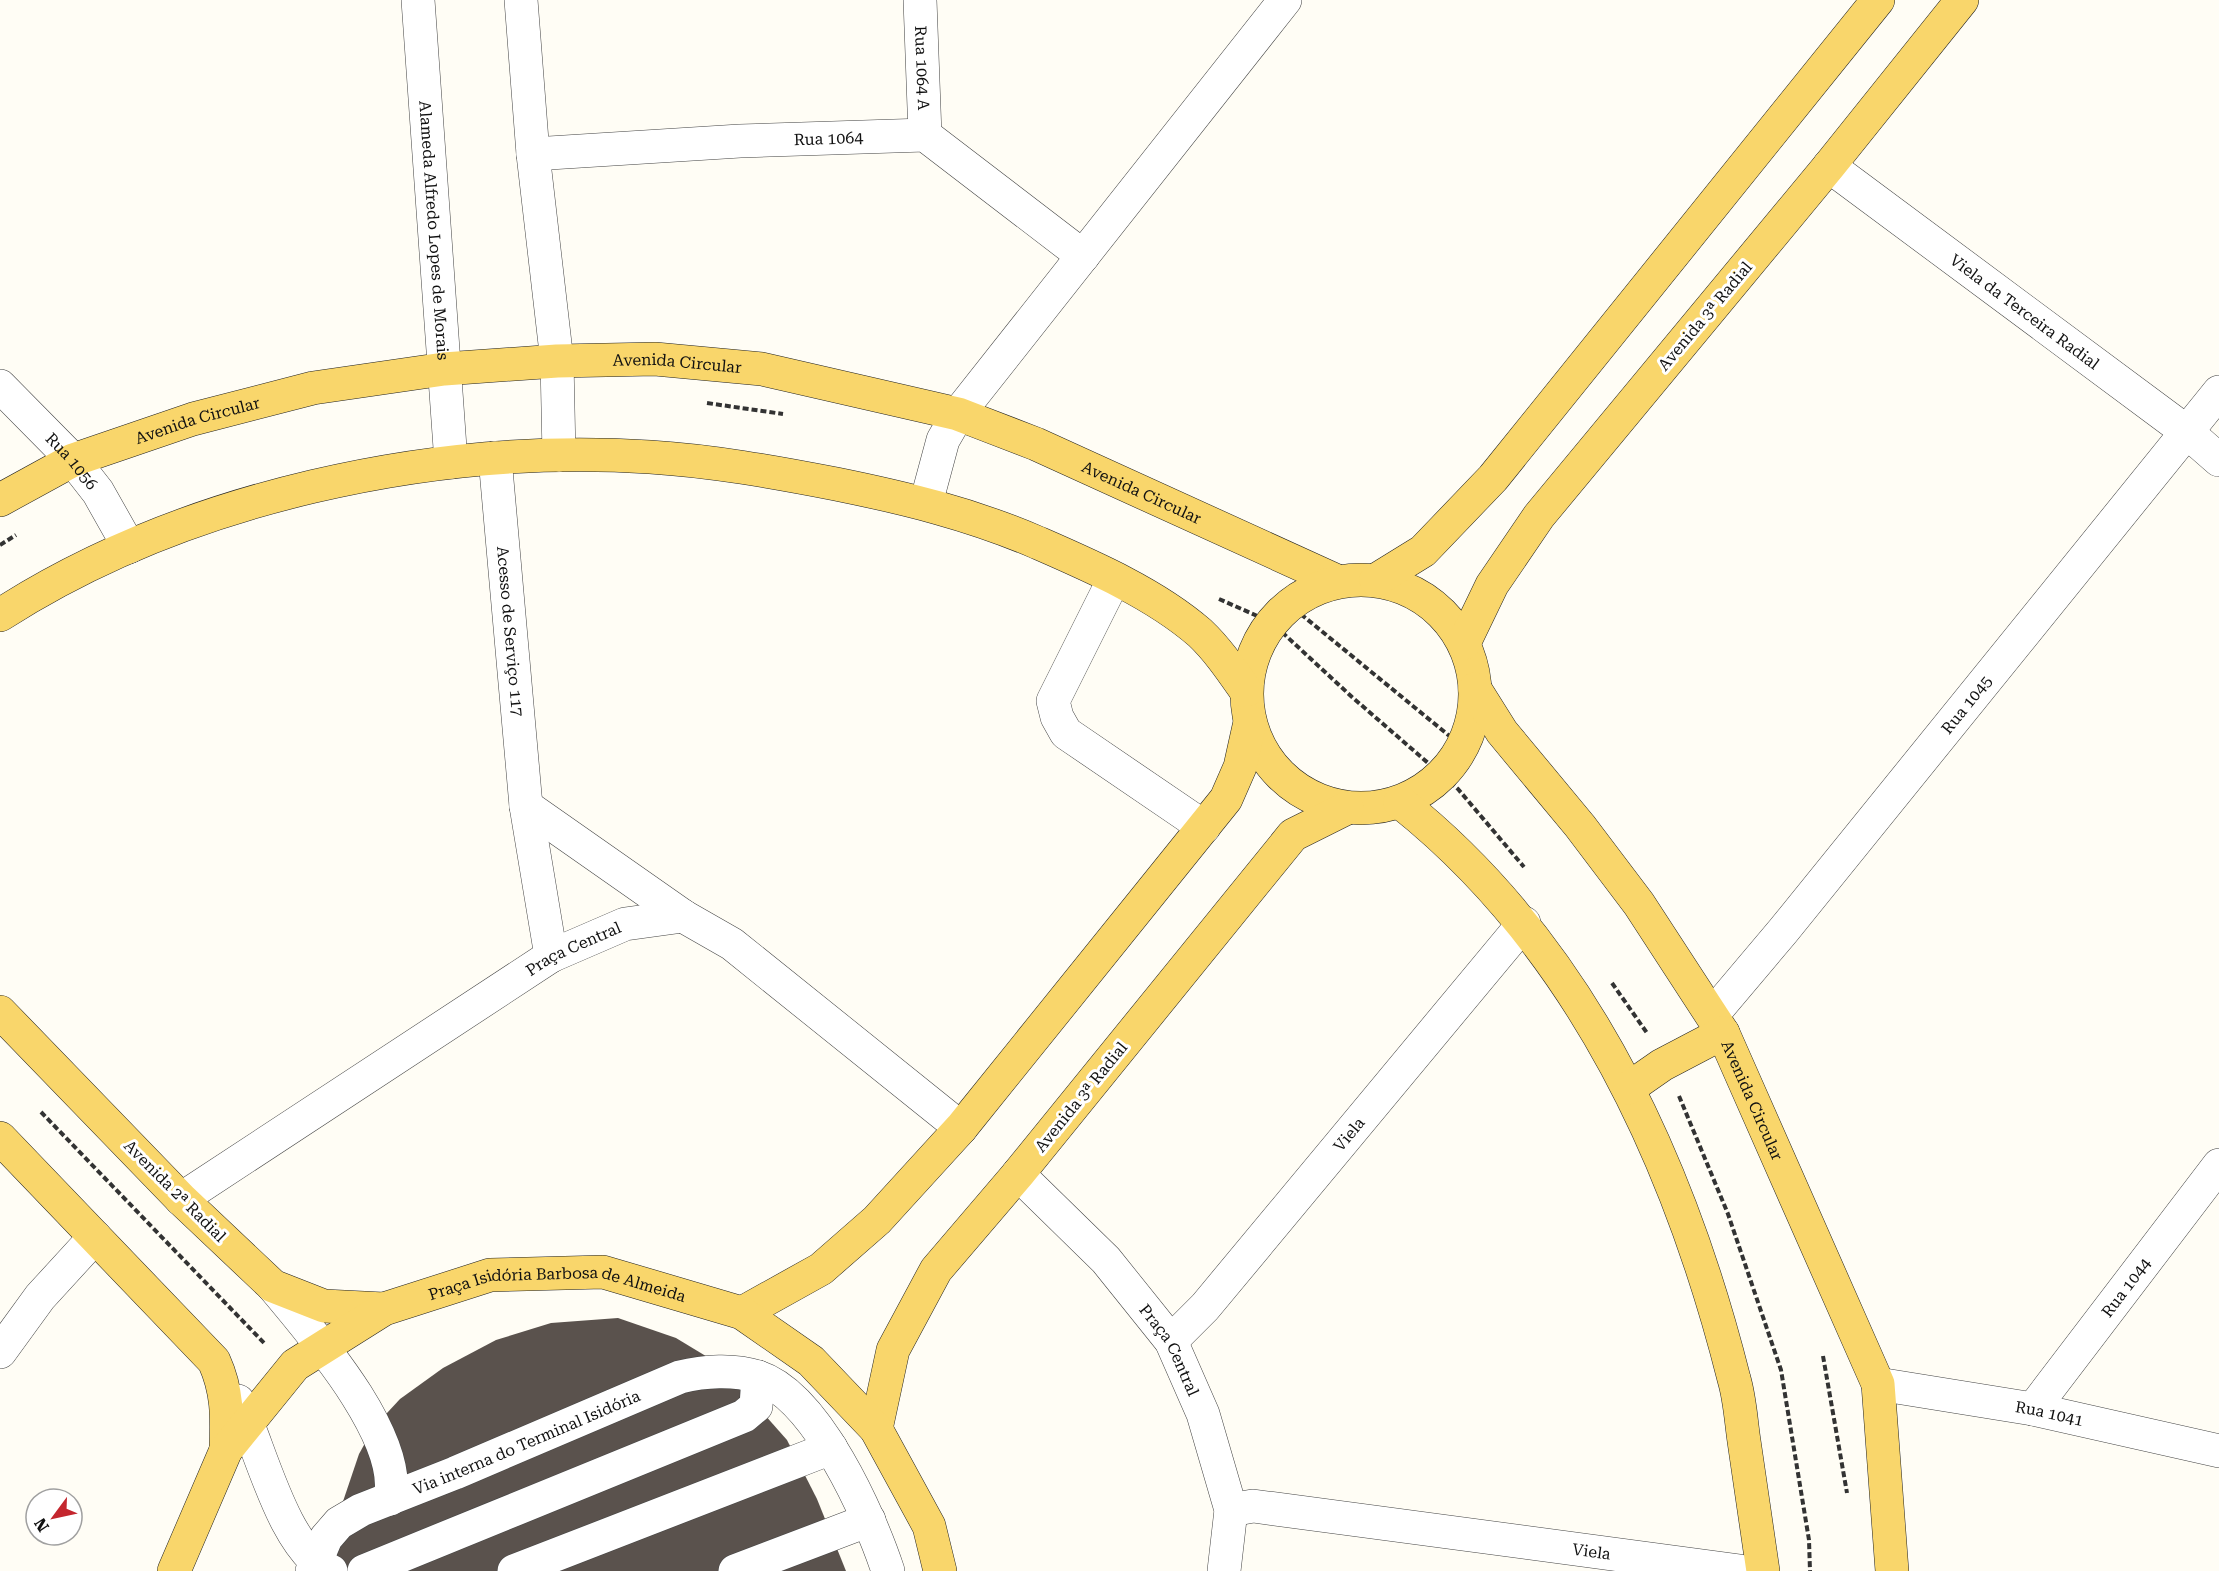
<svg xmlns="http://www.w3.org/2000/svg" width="2219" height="1571" font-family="'Roboto Serif',serif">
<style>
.building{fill:#5a524d}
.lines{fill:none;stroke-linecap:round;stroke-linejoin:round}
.minor-casing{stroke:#444;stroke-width:34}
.major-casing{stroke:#222;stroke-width:34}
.path{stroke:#333;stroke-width:4;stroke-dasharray:6 3;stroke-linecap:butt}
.minor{stroke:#fff;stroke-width:33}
.major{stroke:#f9d66b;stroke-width:33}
.labels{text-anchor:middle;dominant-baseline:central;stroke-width:6;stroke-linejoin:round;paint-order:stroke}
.street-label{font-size:16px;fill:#111;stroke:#fff}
</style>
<rect width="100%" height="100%" fill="#fffdf5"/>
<path class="building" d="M618 1318 676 1338 714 1361 748 1396 787 1440 817 1499 846 1571H328L333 1531 359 1454 374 1427 400 1399 443 1368 496 1340 551 1323Z"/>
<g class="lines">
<g class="minor-casing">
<g id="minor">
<path id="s1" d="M418 0 451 462"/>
<path d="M521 0 533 154 557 361 559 455"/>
<path id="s2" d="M920 0 925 135"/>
<path id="s3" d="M533 154 740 141 925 135 1083 256"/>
<path id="s4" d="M1829 166 2187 432 2219 460"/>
<path id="s5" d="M0 386 73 460 98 492 129 547"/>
<path id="s6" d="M495 458 526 806 551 956"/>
<path d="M926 503 943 440 958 414 1285 0"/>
<path d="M1114 579 1053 701 1057 717 1066 733 1204 827"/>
<path d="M526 806 683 916 732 944 961 1128"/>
<path id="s7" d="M1713 1014 1783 931 2219 392"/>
<path id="s8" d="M1018 1174 1106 1260 1171 1341 1203 1414 1231 1510 1224 1571"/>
<path id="s9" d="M181 1199 551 956 625 924 683 916"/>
<path d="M273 1286C311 1332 404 1437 390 1499"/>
<path id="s10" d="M1171 1341 1205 1307 1524 923"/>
<path d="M0 1352 40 1297 95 1237"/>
<path id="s11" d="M1878 1384 2033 1409 2219 1451"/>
<path d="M238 1401C260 1446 283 1550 331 1571"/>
<path id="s12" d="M2033 1409 2219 1165"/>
<path id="s13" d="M1231 1510 1253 1506 1740 1571"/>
<path id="s14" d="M312 1571 326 1538 339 1523 361 1510 455 1473 680 1377C704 1371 734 1369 758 1377 817 1396 870 1516 888 1571"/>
<path d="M364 1571 744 1416 756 1406 758 1377"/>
<path d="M514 1571 831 1448"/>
<path d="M735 1571 869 1520"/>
</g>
</g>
<g class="major-casing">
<g id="major">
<path id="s15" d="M0 500 73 460 193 419 313 388 444 369 557 361 655 359 762 369 958 414 1036 444 1337 581"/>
<circle cx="1361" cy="694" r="114"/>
<path d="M1376 580 1423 551 1493 478 1878 0"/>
<path d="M0 615C184 497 433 443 650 457 713 461 774 472 836 484 905 498 971 514 1036 542 1091 566 1154 593 1200 633 1218 650 1232 671 1246 691"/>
<path d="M1464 643 1492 585 1539 516 1829 166 1962 0"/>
<path id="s16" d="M1475 689 1502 732 1580 826 1639 904 1723 1033 1878 1384 1892 1571"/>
<path d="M1400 802C1580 945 1679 1161 1734 1379 1740 1399 1741 1421 1744 1441 1750 1484 1757 1528 1763 1571"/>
<path d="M0 1012 181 1199 273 1286 324 1306 384 1309"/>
<path d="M1629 1088 1662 1065 1723 1033"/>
<path d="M0 1138 214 1361C228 1392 227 1417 226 1450"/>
<path d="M742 1313 821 1269 877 1220 961 1128 1226 799 1240 767 1250 722"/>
<path d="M876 1429 893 1350 936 1270 1018 1174 1293 835 1347 808"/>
<path id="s17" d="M174 1571 226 1450 295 1365 384 1309 490 1275 603 1272 742 1313 811 1361 876 1429 929 1526 940 1571"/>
</g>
</g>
<path class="path" d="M707 403 783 414
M0 545 16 535
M1280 597 1469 752
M1219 599 1271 622 1352 697 1458 789 1524 867
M1612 983 1647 1033
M1679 1096 1728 1214 1781 1370 1809 1540 1810 1571
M41 1112 265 1344
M1823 1356 1847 1493"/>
<use href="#minor" class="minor"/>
<use href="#major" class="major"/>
</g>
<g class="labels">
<g class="street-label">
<text stroke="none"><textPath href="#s2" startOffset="68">Rua 1064 A</textPath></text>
<text stroke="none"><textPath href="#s3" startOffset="296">Rua 1064</textPath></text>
<text stroke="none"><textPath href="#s1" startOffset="231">Alameda Alfredo Lopes de Morais</textPath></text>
<text stroke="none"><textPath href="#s4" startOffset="244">Viela da Terceira Radial</textPath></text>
<text transform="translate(1705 316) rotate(-50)">Avenida 3ª Radial</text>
<text stroke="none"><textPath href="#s15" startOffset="700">Avenida Circular</textPath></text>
<text stroke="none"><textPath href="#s15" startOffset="214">Avenida Circular</textPath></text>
<text stroke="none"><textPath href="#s5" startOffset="104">Rua 1056</textPath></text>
<text stroke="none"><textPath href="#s15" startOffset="1186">Avenida Circular</textPath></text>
<text stroke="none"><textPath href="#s6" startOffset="174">Acesso de Serviço 117</textPath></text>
<text stroke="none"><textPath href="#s7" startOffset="400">Rua 1045</textPath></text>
<text stroke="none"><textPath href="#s9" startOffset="466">Praça Central</textPath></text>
<text transform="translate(1081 1097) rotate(-51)">Avenida 3ª Radial</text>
<text stroke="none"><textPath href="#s16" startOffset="498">Avenida Circular</textPath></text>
<text stroke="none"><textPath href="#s10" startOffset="273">Viela</textPath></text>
<text transform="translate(175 1191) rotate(45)">Avenida 2ª Radial</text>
<text stroke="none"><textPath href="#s12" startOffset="153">Rua 1044</textPath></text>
<text stroke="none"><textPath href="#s17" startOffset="525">Praça Isidória Barbosa de Almeida</textPath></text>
<text stroke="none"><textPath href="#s8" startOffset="234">Praça Central</textPath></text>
<text stroke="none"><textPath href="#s11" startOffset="174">Rua 1041</textPath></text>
<text stroke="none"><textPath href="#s14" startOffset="260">Via interna do Terminal Isidória</textPath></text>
<text stroke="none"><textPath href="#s13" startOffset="364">Viela</textPath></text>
</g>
</g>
<g transform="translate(54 1517) rotate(237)"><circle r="28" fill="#ffffff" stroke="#a0a0a0" stroke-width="1.5"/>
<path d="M0-4.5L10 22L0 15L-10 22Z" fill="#c4262e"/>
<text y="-9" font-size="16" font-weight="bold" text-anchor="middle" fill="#111111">N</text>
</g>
</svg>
